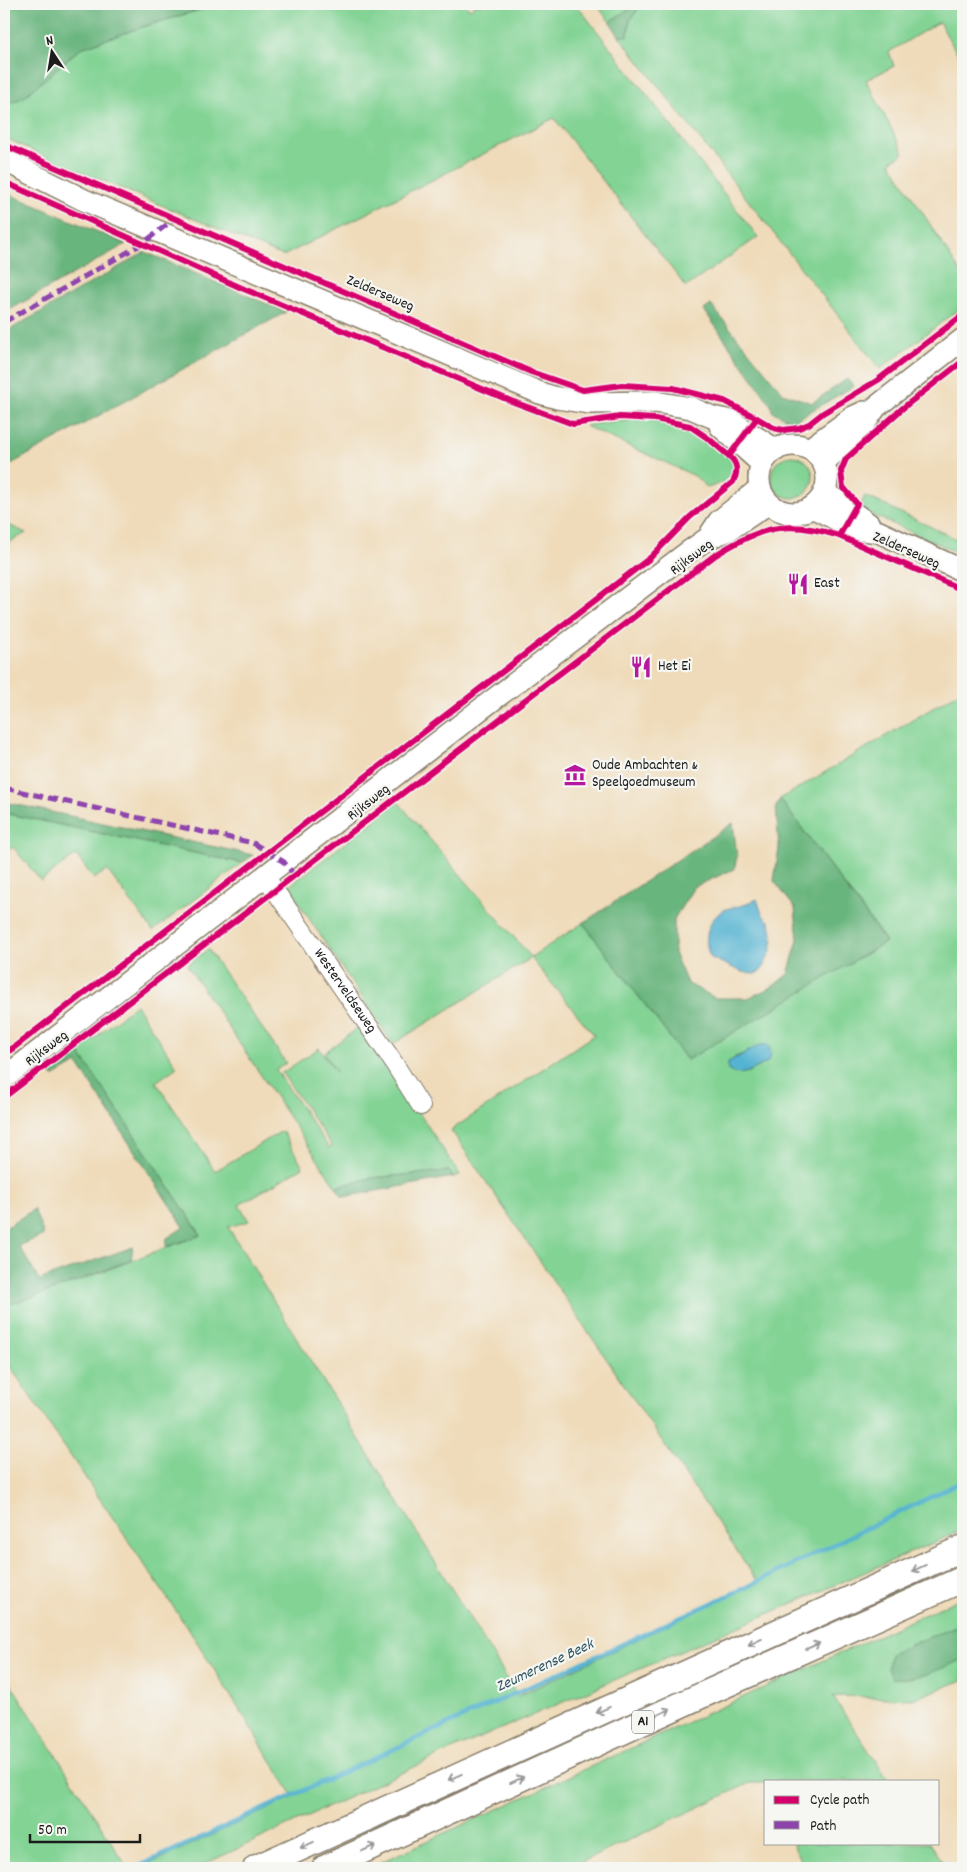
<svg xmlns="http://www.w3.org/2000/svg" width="967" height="1872" font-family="Dekko,sans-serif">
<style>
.green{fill:#82d394;stroke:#4f7858;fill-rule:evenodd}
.forest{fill:#69b57e;stroke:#42684d}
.water{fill:#54b3d2;stroke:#386877}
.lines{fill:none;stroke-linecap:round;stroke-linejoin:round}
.stream{stroke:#54b3d2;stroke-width:4.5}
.minor-casing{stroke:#867c6b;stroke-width:20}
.major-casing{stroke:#867c6b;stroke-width:24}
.highway-casing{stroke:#867c6b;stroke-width:28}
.minor{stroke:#fff;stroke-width:18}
.major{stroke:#fff;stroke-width:21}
.highway{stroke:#fff;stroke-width:25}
.quiet{stroke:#8e44ad;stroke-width:5;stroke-dasharray:10 5;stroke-linecap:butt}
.cycleway-casing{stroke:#f6f6f2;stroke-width:9}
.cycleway{stroke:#d6006c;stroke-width:6}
.oneway{stroke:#999}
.labels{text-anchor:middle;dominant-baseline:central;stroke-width:4.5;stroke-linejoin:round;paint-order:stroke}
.shield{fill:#f6f6f2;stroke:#5d5d5c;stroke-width:1}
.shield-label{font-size:14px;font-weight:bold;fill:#1c1c1c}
.street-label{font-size:15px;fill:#1c1c1c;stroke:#f6f6f2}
.poi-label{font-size:15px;fill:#1c1c1c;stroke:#f6f6f2;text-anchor:start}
.water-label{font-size:16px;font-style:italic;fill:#325865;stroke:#f6f6f2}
</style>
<rect width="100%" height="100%" fill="#f6f6f2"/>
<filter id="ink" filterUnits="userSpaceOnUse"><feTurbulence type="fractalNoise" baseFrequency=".02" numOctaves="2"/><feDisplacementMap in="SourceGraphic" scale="10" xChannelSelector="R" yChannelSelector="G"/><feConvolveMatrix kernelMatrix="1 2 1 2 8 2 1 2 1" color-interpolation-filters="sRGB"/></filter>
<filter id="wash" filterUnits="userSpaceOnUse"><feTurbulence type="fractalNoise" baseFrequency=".0096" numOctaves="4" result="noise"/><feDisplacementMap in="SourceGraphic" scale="20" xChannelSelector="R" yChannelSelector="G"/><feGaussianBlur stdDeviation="1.12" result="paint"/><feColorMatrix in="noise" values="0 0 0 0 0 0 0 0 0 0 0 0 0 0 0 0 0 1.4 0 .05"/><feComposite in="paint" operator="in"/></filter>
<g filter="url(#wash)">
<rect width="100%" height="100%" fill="#efdbba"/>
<path class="green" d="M219 4H465L469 9 477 4H576L758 237 686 287 554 118 283 256 37 153 4 137V106L24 96 81 48 136 29Z
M596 4H636L610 22Z
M642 4H963V63L939 22 889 52 894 66 866 80 904 153 890 162 963 276V306L880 369 619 36 628 35 630 20Z
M638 420 669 422 700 430 721 447 733 460 735 470 724 482 707 488 695 476 585 426 607 422Z
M771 477a21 21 0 1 1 42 0a21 21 0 1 1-42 0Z
M865 496 963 542V555L859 509Z
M4 523 26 533 4 545Z
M963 690V1530L440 1755 196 1868H141L294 1797 197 1642 11 1368 4 1356V1306C70 1286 135 1258 201 1235L78 1051 136 1005 177 1067 156 1082 215 1171 282 1131 303 1167 239 1205 249 1221 228 1227 518 1696 758 1582 451 1130 594 1035 531 958 393 1044 288 887 398 802 531 957 583 923 687 1060 886 941 780 799ZM748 1052 769 1061 749 1072 738 1074 735 1057Z
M4 813 242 863 153 931 107 870 94 879 76 855 41 881 13 847 4 854Z
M208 949 286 1063 276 1070 329 1148 332 1146 282 1073 319 1048 337 1073 324 1053 361 1025 460 1175 453 1177 449 1171 370 1178 336 1187 187 965Z
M963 1597V1623L890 1654 921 1676 963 1659V1680L913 1699 842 1696 833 1697 889 1781H766V1783H750L578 1864 576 1868H368Z
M4 1673 124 1862 128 1868H4Z
M793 1843H930L947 1868H803Z"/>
<path class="forest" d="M4 4H219L136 29 81 48 24 97 4 106Z
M636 4H642L630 20 628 36H619L610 22Z
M4 192 126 244 4 313Z
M145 252 286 312 4 468V333Z
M711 305 783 393 812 403 847 379 854 386 792 422 772 411 771 405 704 310Z
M780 799 886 942 687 1060 583 923 733 823 737 857 734 869 694 887 674 919V953L687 983 715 998H748L772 987 788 974 798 940 795 908 774 881 779 848 776 806Z
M4 802 253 855 242 863 4 813Z
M78 1051 201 1235 166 1247 167 1238 184 1227 77 1063 53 1077 49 1072Z
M449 1171 453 1177 343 1197 336 1187 370 1178Z
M34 1209 44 1235 19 1246 39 1280 133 1247 131 1260 51 1291 4 1306V1229Z
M963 1623V1659C940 1669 918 1681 892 1678L888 1668 890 1654Z"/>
<path class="water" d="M757 899 762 914 770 922 773 939 771 951 762 970 755 974 742 972 711 958C702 942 707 919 724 910 730 907 737 907 743 905 748 904 753 901 757 899Z
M760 1045H767C772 1051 771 1054 769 1061 758 1067 739 1080 728 1070V1062Z"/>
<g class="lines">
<path class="stream" d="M135 1868 751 1585 963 1481"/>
</g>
</g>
<g filter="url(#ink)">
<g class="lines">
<g class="minor-casing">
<g id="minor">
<path id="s1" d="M265 876 390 1057 421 1106"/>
</g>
</g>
<g class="major-casing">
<path id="major" d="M4 160 84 200 540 393 557 398 590 403 655 402 691 408 712 417 731 421 776 450
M720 426 762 464
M759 479a34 34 0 1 1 68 0a34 34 0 1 1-68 0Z
M809 449 853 417 864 412
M823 463 862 427 876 407 963 339
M824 492 869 524
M812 507 856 529 879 532 963 571
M711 533 719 521 760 488
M4 1078 477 712 688 552 708 538 727 531 769 503"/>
</g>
<g class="highway-casing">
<path id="highway" d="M256 1868 963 1548
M325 1868 689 1701 963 1579"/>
</g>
<use href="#minor" class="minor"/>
<use href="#major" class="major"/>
<use href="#highway" class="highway"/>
<path class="quiet" d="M4 322 142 244 174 219
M4 788 253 843 284 862 295 876"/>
<g class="cycleway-casing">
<path id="cycleway" d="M4 145 531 372 583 390 622 385 673 388 724 401 757 418
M4 182 244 289 511 401 573 424 620 417 655 419 690 426 709 439 729 456
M839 536 963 590
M4 1055 650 558 690 517 733 482C738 473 738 463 729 456L757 418 774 428 783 430 799 428 809 424 823 413 878 380 963 315
M4 1097 714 556C759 527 787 519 839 536L857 504 843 487 841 471 846 459 904 407 963 361"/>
</g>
<use href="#cycleway" class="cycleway"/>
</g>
<defs><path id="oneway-shaft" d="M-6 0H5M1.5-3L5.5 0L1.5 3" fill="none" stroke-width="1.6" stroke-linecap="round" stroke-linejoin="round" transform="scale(1.25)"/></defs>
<g class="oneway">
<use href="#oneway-shaft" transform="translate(919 1568) rotate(156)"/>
<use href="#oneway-shaft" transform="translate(755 1642) rotate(156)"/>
<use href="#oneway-shaft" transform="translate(813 1646) rotate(-24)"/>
<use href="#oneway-shaft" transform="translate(603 1710) rotate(156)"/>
<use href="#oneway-shaft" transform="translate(664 1712) rotate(-25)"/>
<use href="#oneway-shaft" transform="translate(455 1777) rotate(156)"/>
<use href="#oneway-shaft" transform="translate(517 1780) rotate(-25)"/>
<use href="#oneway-shaft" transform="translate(307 1845) rotate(156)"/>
<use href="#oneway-shaft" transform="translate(369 1848) rotate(-25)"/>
</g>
</g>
<defs>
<g id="restaurant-bare" transform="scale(1.725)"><path d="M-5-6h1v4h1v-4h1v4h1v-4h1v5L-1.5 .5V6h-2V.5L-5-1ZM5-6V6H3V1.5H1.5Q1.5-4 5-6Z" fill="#b5179e" stroke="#f6f6f2" stroke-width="2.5" paint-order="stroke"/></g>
<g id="museum-bare" transform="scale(1.725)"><path d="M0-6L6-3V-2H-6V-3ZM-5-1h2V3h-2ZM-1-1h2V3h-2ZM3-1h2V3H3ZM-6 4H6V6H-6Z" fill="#b5179e" stroke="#f6f6f2" stroke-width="2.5" paint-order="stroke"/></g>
</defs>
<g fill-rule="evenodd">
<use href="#restaurant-bare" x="798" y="584"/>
<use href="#restaurant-bare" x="641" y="667"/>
<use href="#museum-bare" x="575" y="775"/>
</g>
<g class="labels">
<rect class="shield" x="632" y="1710.5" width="22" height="23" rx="4"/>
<g class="shield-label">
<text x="643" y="1722">A1</text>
</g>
<g class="street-label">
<text transform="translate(380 294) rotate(23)">Zelderseweg</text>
<text transform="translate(906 551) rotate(24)">Zelderseweg</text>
<text transform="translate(692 558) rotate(-37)">Rijksweg</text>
<text transform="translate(369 803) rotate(-38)">Rijksweg</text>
<text stroke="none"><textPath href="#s1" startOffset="140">Westerveldseweg</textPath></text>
<text transform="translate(47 1049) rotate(-37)">Rijksweg</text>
</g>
<g class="poi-label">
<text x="814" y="584">East</text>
<text x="658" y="667">Het Ei</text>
<text x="592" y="766">Oude Ambachten &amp;<tspan x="592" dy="17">Speelgoedmuseum</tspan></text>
</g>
<g class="water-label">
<text transform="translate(545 1666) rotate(-25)">Zeumerense Beek</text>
</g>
</g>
<rect width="967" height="1872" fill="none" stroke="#f6f6f2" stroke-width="20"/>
<rect x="764" y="1780" width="175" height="65" fill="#f6f6f2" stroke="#9f9f9c"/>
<rect x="774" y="1796" width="25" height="8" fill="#d6006c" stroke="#9f9f9c"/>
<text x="810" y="1804" font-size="15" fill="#1c1c1c">Cycle path</text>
<rect x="774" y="1821" width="25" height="8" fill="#8e44ad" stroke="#9f9f9c"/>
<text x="810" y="1830" font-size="15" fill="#1c1c1c">Path</text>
<g transform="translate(52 52) rotate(348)" stroke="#f6f6f2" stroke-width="4" paint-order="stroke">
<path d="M0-4L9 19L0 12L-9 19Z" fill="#1c1c1c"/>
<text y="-8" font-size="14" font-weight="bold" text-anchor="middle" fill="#1c1c1c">N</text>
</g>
<path d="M30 1834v8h110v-8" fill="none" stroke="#1c1c1c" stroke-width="2.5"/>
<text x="38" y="1834" font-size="15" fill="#1c1c1c" stroke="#f6f6f2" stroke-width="4" paint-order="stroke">50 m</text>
</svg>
